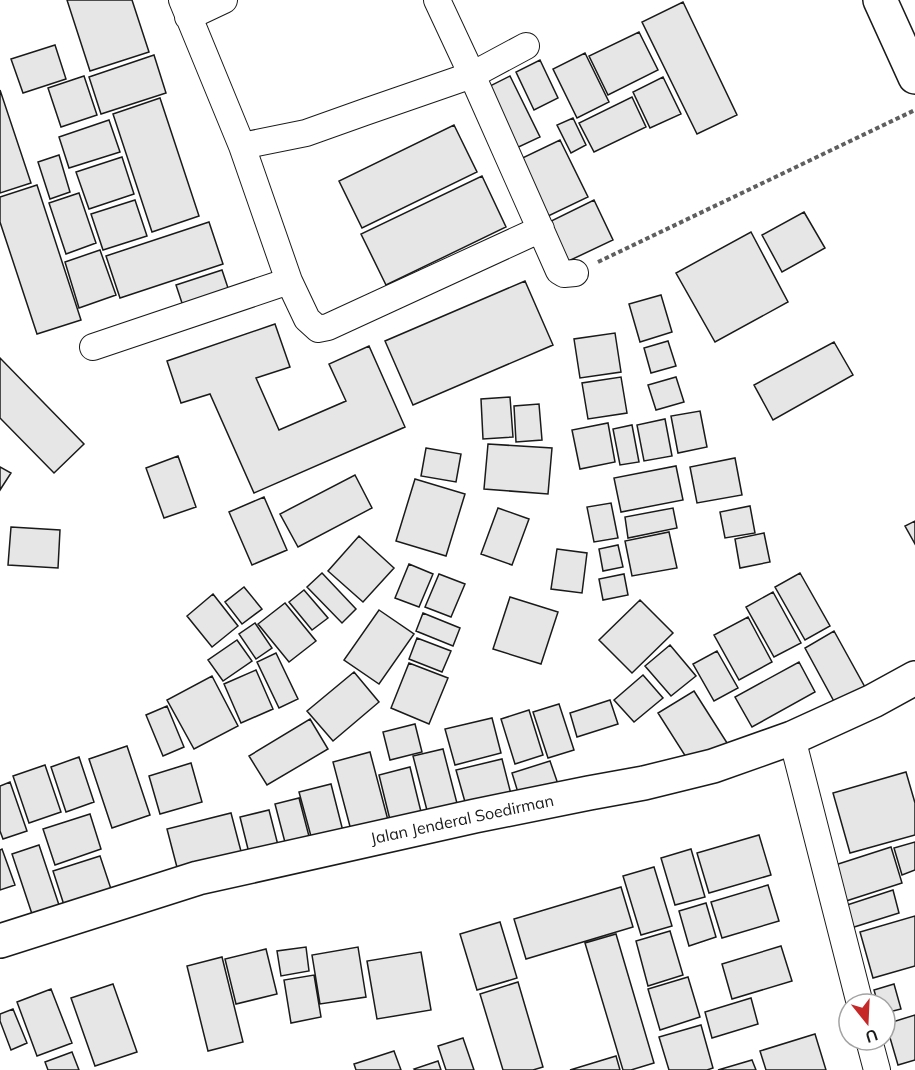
<svg xmlns="http://www.w3.org/2000/svg" width="915" height="1070" font-family="Mulish,sans-serif">
<style>
.building{fill:#e6e6e6;stroke:#1a1a1a;stroke-width:1.5}
.lines{fill:none;stroke-linecap:round;stroke-linejoin:round}
.street-casing{stroke:#1a1a1a;stroke-width:28}
.secondary-casing{stroke:#1a1a1a;stroke-width:36}
.path{stroke:#5f5f5f;stroke-width:4;stroke-dasharray:4.5 3;stroke-linecap:butt}
.street{stroke:#fff;stroke-width:26}
.secondary{stroke:#fff;stroke-width:33}
.labels{text-anchor:middle;dominant-baseline:central;stroke-width:4.5;stroke-linejoin:round;paint-order:stroke}
.street-label{font-size:16px;fill:#1a1a1a;stroke:#fff}
</style>
<rect width="100%" height="100%" fill="#fff"/>
<path class="building" d="M67 0H132L149 52 90 71Z
M683 2 737 115 697 134 642 22Z
M639 32 658 70 608 95 589 56Z
M55 45 66 79 23 93 11 59Z
M585 53 609 102 577 118 553 69Z
M154 55 166 93 101 114 89 77Z
M540 60 558 98 534 110 516 72Z
M84 76 97 115 61 127 48 88Z
M510 76 540 137 510 151 480 91Z
M663 77 681 114 650 128 633 92Z
M0 90 31 183 0 193Z
M632 97 646 127 594 152 579 123Z
M160 98 199 216 152 232 113 114Z
M573 118 586 145 571 153 557 125Z
M109 120 120 152 69 168 59 137Z
M454 125 477 172 362 228 339 181Z
M560 140 588 197 542 219 514 162Z
M59 155 70 192 50 199 38 162Z
M122 157 134 194 89 209 76 172Z
M482 176 506 227 386 285 361 234Z
M37 185 81 320 37 334 0 222V197Z
M79 193 96 243 66 254 49 203Z
M135 200 147 236 103 250 91 214Z
M594 200 613 240 560 265 541 226Z
M804 212 825 248 782 272 762 235Z
M209 222 223 264 120 298 106 256Z
M751 232 788 302 715 342 676 273Z
M100 250 116 295 79 308 65 262Z
M222 270 231 297 185 312 176 285Z
M525 281 553 345 413 405 385 341Z
M661 295 672 332 640 342 629 304Z
M275 324 290 367 256 378 279 430 346 401 329 364 369 346 405 427 254 493 210 394 181 403 167 361Z
M615 333 621 372 580 378 574 339Z
M668 341 676 366 651 373 644 348Z
M834 342 853 375 773 420 754 385Z
M0 358 84 444 54 473 0 418Z
M621 377 627 413 588 419 582 383Z
M676 377 684 402 656 410 648 385Z
M510 397 513 437 483 439 481 399Z
M539 404 542 440 516 442 514 406Z
M700 411 707 447 678 453 671 416Z
M665 419 672 456 644 461 637 425Z
M608 423 615 462 580 469 572 430Z
M632 425 639 462 620 465 613 429Z
M488 444 552 448 548 494 484 489Z
M426 448 461 454 456 482 421 476Z
M178 456 196 507 164 518 146 468Z
M735 458 742 495 697 503 690 467Z
M676 466 683 500 621 512 614 478Z
M0 467 11 473 0 490Z
M355 475 372 508 298 547 280 514Z
M415 479 465 494 446 556 396 541Z
M264 497 287 550 252 565 229 512Z
M611 503 618 538 594 542 587 507Z
M750 506 755 533 725 538 720 512Z
M498 508 529 519 512 565 481 554Z
M673 508 677 528 628 538 625 517Z
M915 521V544L905 526Z
M11 527 60 530 58 568 8 565Z
M669 532 677 568 632 576 625 541Z
M764 533 770 562 740 568 735 539Z
M359 536 394 568 363 602 328 571Z
M618 545 623 567 603 571 599 549Z
M557 549 587 553 582 593 551 589Z
M409 564 433 574 419 607 395 598Z
M322 573 356 609 342 623 307 587Z
M800 573 830 626 805 640 775 587Z
M439 574 465 584 451 617 425 607Z
M624 574 628 595 603 600 599 579Z
M244 587 262 609 242 624 225 602Z
M304 590 328 618 312 630 289 602Z
M773 592 801 643 774 657 746 607Z
M213 594 238 626 212 647 187 616Z
M510 597 558 612 541 664 493 649Z
M640 600 673 633 632 673 599 640Z
M285 603 316 641 289 662 258 624Z
M379 610 414 634 379 684 344 660Z
M423 613 460 628 453 646 416 631Z
M748 617 772 662 739 680 714 635Z
M255 623 272 648 256 659 239 634Z
M834 631 866 689 836 705 805 648Z
M417 638 451 651 442 672 409 659Z
M237 640 252 661 223 681 208 660Z
M670 645 696 676 671 696 645 666Z
M717 651 738 688 714 701 693 664Z
M276 653 298 699 279 708 257 662Z
M799 662 815 692 752 727 735 697Z
M409 663 448 678 429 724 391 708Z
M256 670 273 709 241 723 224 684Z
M354 672 379 702 333 741 307 711Z
M643 675 663 698 634 722 614 700Z
M212 676 238 726 194 749 167 700Z
M694 691 729 746 693 768 658 713Z
M610 700 618 724 577 737 570 713Z
M559 704 574 750 548 758 533 712Z
M167 706 184 747 163 756 146 715Z
M529 710 543 755 515 764 501 719Z
M492 718 501 753 455 765 445 729Z
M310 719 328 749 267 785 249 756Z
M415 724 422 752 390 760 383 732Z
M127 746 150 815 112 828 89 759Z
M443 749 460 815 430 822 413 756Z
M370 752 389 824 352 834 333 762Z
M79 757 94 802 66 812 51 767Z
M502 759 512 798 467 809 456 770Z
M550 761 559 787 520 799 512 773Z
M191 763 202 802 160 814 149 776Z
M45 765 61 812 29 823 13 776Z
M410 767 423 820 392 828 379 775Z
M906 772 915 803V835L850 853 833 793Z
M10 782 27 831 3 839 0 831V786Z
M331 784 346 843 315 851 299 792Z
M299 798 311 844 287 850 275 804Z
M269 810 281 857 252 865 240 817Z
M231 813 243 859 179 875 167 829Z
M90 814 101 849 55 865 43 829Z
M759 835 771 875 709 893 697 853Z
M915 842V870L902 875 894 848Z
M39 845 59 905 32 914 12 854Z
M891 847 902 883 843 902 832 866Z
M2 849 15 885 0 890V850Z
M691 849 705 897 675 905 661 858Z
M100 856 111 889 64 905 53 871Z
M654 867 672 926 641 935 623 876Z
M768 885 779 921 722 938 711 902Z
M621 887 633 927 526 959 514 919Z
M893 890 899 913 851 928 844 906Z
M706 903 716 937 689 946 679 911Z
M915 916V966L873 978 860 932Z
M500 922 517 978 477 990 460 934Z
M670 931 683 975 648 986 636 941Z
M616 934 654 1063 631 1070H623L585 943Z
M781 946 792 981 732 999 722 964Z
M306 947 309 971 281 976 277 951Z
M358 947 366 997 320 1004 312 955Z
M266 949 277 994 236 1004 225 959Z
M421 952 431 1010 377 1019 367 961Z
M222 957 243 1042 208 1051 187 966Z
M314 975 321 1017 291 1023 284 980Z
M688 977 700 1017 660 1030 648 989Z
M518 982 543 1067 533 1070H503L480 994Z
M113 984 137 1052 95 1066 71 998Z
M894 984 901 1009 885 1013V1004H878L874 990Z
M51 989 72 1043 37 1056 17 1002Z
M751 998 758 1024 712 1038 705 1012Z
M13 1009 27 1043 11 1050 0 1021V1014Z
M915 1015V1060L898 1065 886 1024Z
M701 1025 713 1068 707 1070H669L659 1037Z
M815 1034 826 1070H766L760 1051Z
M463 1038 474 1070H446L438 1046Z
M394 1051 401 1070H356L354 1064Z
M72 1052 79 1070H48L45 1062Z
M616 1056 620 1070H570Z
M752 1060 756 1070H718Z
M438 1061 441 1070H415L414 1069Z"/>
<g class="lines">
<g class="street-casing">
<path id="street" d="M182 0 242 146 289 281 307 319 318 329 328 327 541 229
M437 0 472 75 559 271 564 274 575 273
M188 17 224 0
M242 146 306 133 365 112 472 75 526 46
M93 347 289 281
M792 738 860 1004
M869 1040 877 1070"/>
</g>
<g class="secondary-casing">
<path id="secondary" d="M880 0 915 77
M0 941 198 878 475 816 589 793 644 783 713 766 792 738 873 701 915 678"/>
</g>
<path class="path" d="M598 262 915 110"/>
<use href="#street" class="street"/>
<use href="#secondary" class="secondary"/>
</g>
<g class="labels">
<g class="street-label">
<text transform="translate(462 819) rotate(-12)">Jalan Jenderal Soedirman</text>
</g>
</g>
<g transform="translate(867 1022) rotate(162)"><circle r="28" fill="#ffffff" stroke="#a3a3a3" stroke-width="1.5"/>
<path d="M0-4.5L10 22L0 15L-10 22Z" fill="#c62828"/>
<text y="-9" font-size="16" font-weight="bold" text-anchor="middle" fill="#1a1a1a">U</text>
</g>
</svg>
